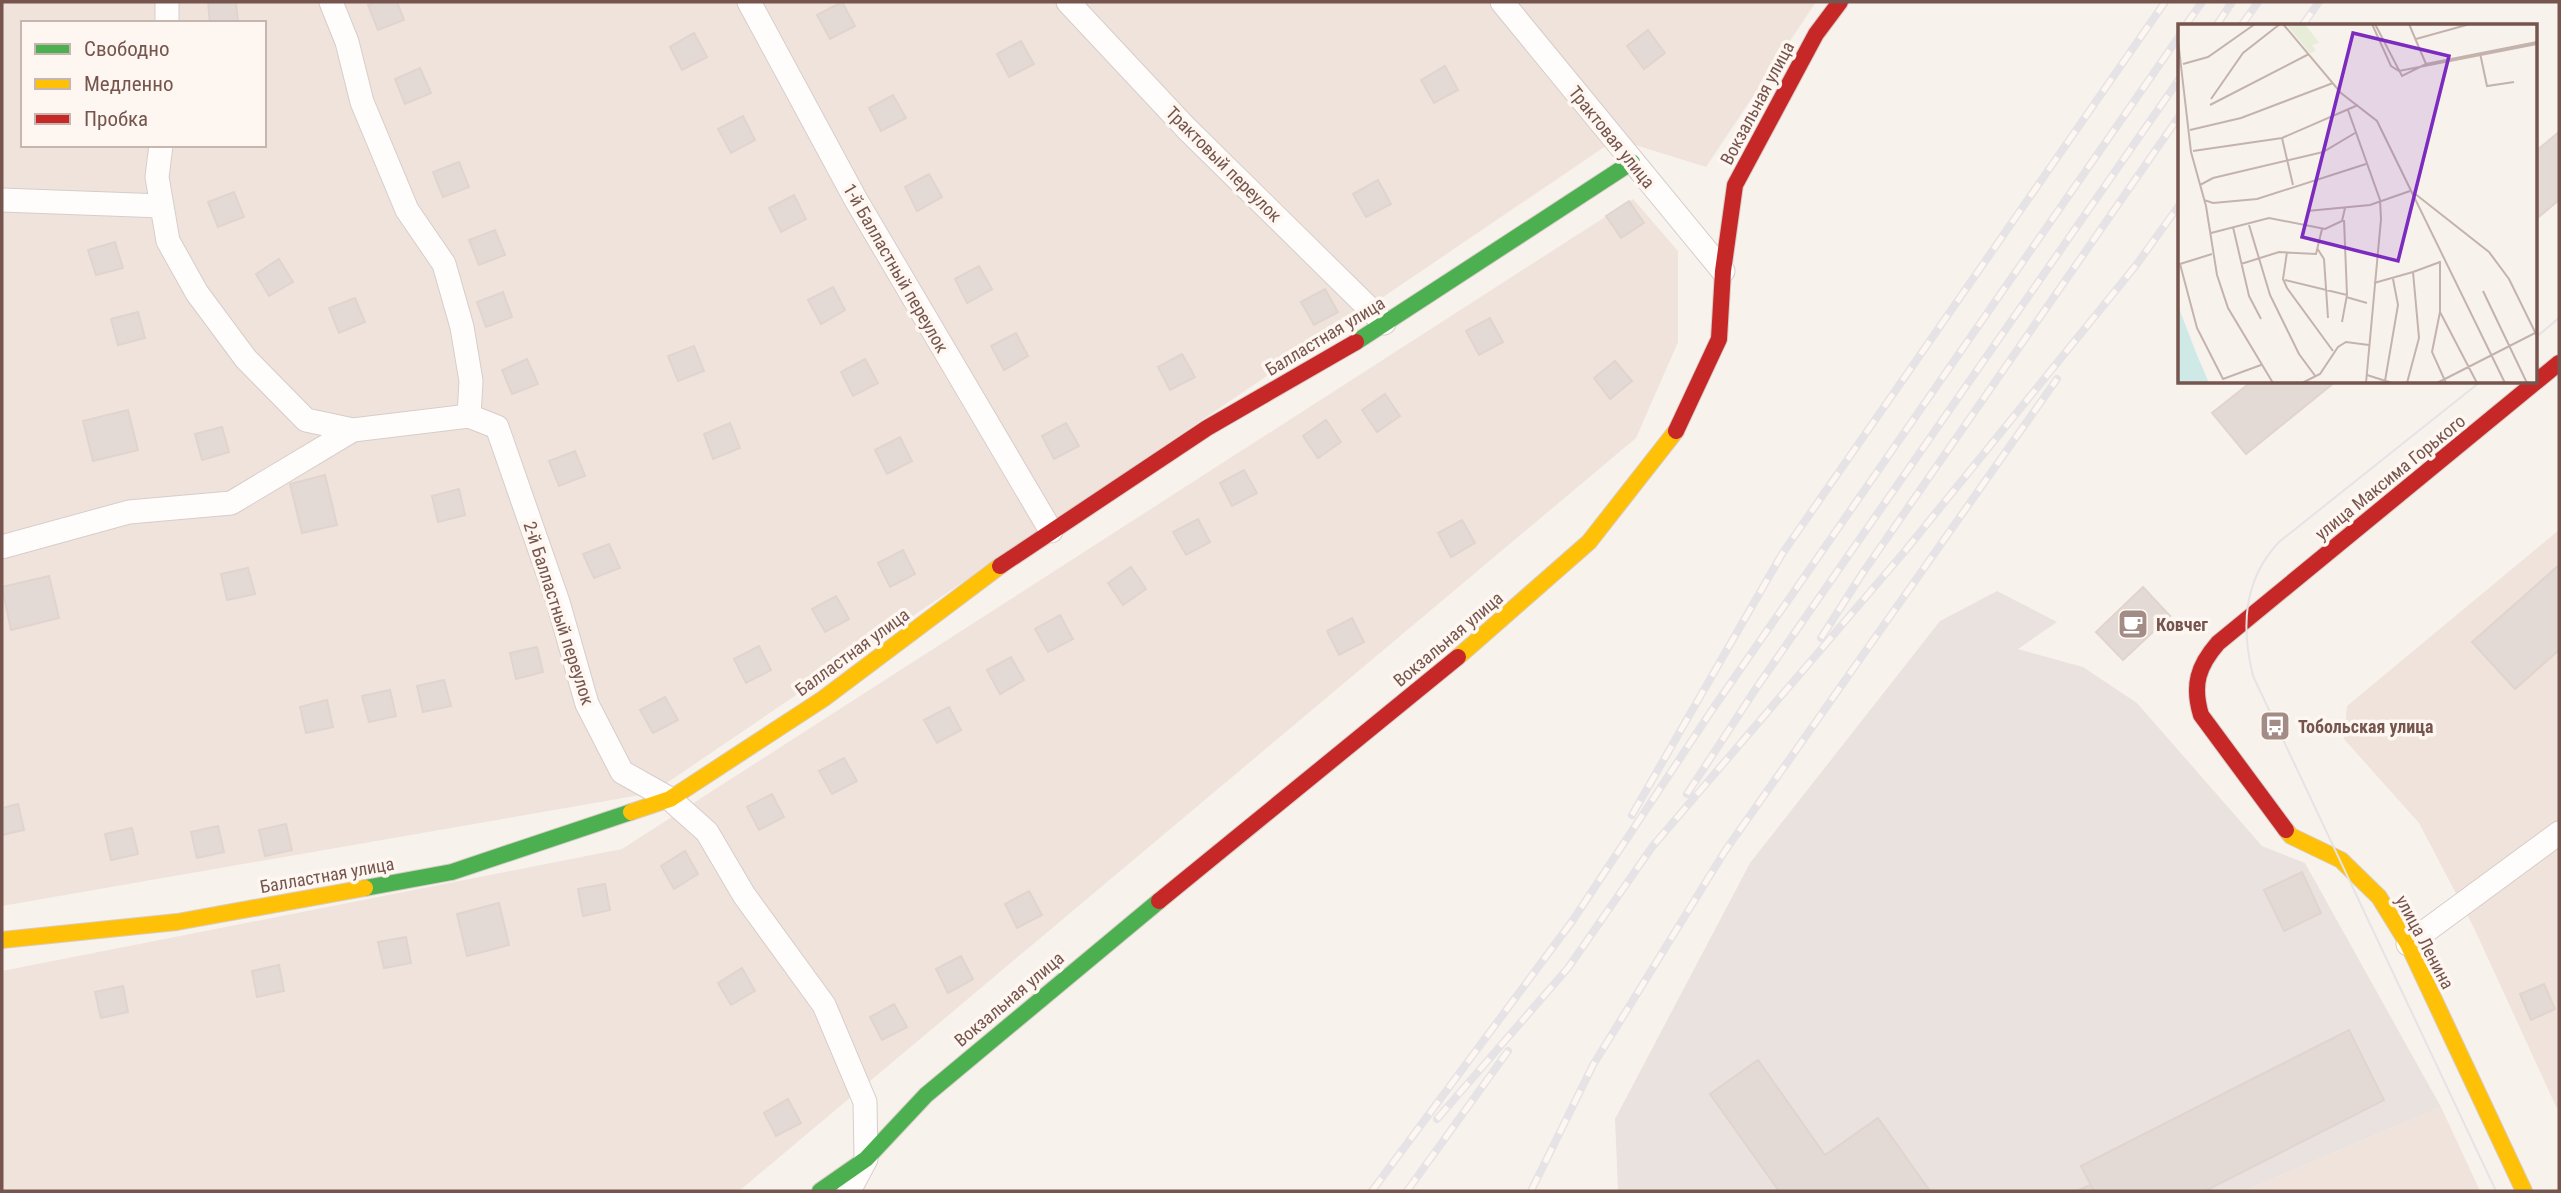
<svg xmlns="http://www.w3.org/2000/svg" width="2561" height="1193" font-family="'Roboto Condensed',sans-serif">
<style>
.residential{fill:#f0e3db;fill-rule:evenodd}
.industrial{fill:#eae2de}
.building{fill:#e4dad5;stroke:#e1d4cf;stroke-width:2}
.lines{fill:none;stroke-linecap:round;stroke-linejoin:round}
.street-casing{stroke:#d6cdca;stroke-width:25}
.fast-casing{stroke:#d7cdc9;stroke-width:18}
.slow-casing{stroke:#d7cdc9;stroke-width:18}
.jam-casing{stroke:#d7cdc9;stroke-width:18}
.street{stroke:#fefdfc;stroke-width:23}
.fast{stroke:#4caf50;stroke-width:16}
.slow{stroke:#ffc107;stroke-width:16}
.jam{stroke:#c62828;stroke-width:16}
.tram{stroke:#e5e3e5;stroke-width:2}
.rail-casing{stroke:#e5e3e5;stroke-width:8}
.rail{stroke:#fef6f0;stroke-width:5;stroke-dasharray:16;stroke-linecap:butt}
.labels{text-anchor:middle;dominant-baseline:central;stroke-width:7;stroke-linejoin:round;paint-order:stroke}
.street-label{font-size:18px;fill:#75554d;stroke:#fef6f0}
.poi-label{font-size:18px;font-weight:bold;fill:#75554d;stroke:#fef6f0;text-anchor:start}
.inset-road{fill:none;stroke:#c4b3ad;stroke-width:2}
.view{fill:#7b2cbf;fill-opacity:0.15;stroke:#7b2cbf;stroke-width:3.5}
.inset-edge{fill:none;stroke:#75554d;stroke-width:3.5}
</style>
<rect width="100%" height="100%" fill="#f8f2ed"/>
<path class="residential" d="M2 2H1816L1706 167 1616 139 652 793 2 906ZM23 23H264V145H23Z
M1633 199 1678 251V342L1636 438 739 1191H2V971L622 849Z
M2559 530V1113L2474 928 2419 823 2344 739 2347 706Z
M2441 1107 2480 1191H2244Z"/>
<path class="industrial" d="M1997 591 2057 622 2018 649 2083 667 2137 703 2262 846 2305 863 2441 1107 2244 1191H1618L1615 1119 1750 863 1940 621Z"/>
<path class="building" d="M208 2H236L238 23H210Z
M377 2H397L404 20 378 30 368 5Z
M842 2 855 26 830 39 817 15Z
M1648 30 1665 53 1644 69 1627 46Z
M694 33 707 57 682 70 670 47Z
M1021 41 1034 64 1009 77 997 54Z
M1445 66 1458 90 1434 103 1421 80Z
M420 68 431 93 405 104 395 79Z
M893 95 906 118 881 131 869 108Z
M743 116 755 140 731 153 718 129Z
M2559 132V200L2535 220V152Z
M459 162 469 187 443 197 433 172Z
M929 174 942 197 917 211 905 187Z
M1378 180 1391 204 1366 217 1353 194Z
M234 192 244 217 218 227 208 202Z
M794 195 806 219 781 232 769 208Z
M1629 201 1644 223 1621 238 1606 216Z
M495 230 505 255 479 265 469 240Z
M115 242 123 268 96 275 88 250Z
M279 259 293 282 269 296 256 274Z
M979 266 992 289 967 303 955 279Z
M833 287 845 310 821 324 808 300Z
M1325 289 1338 312 1314 325 1301 302Z
M503 292 512 317 486 327 477 302Z
M355 298 365 322 339 333 329 308Z
M138 312 145 338 118 345 111 319Z
M1490 318 1503 342 1479 355 1466 331Z
M1016 333 1028 356 1004 370 991 346Z
M694 346 704 371 678 381 668 356Z
M1182 354 1195 377 1170 390 1158 367Z
M527 359 538 384 512 394 502 370Z
M865 359 878 383 853 396 841 372Z
M1615 361 1632 381 1610 399 1594 378Z
M2251 382H2335L2246 454 2212 413Z
M1385 394 1400 416 1377 432 1362 410Z
M128 410 138 450 93 461 83 421Z
M1326 420 1341 442 1318 458 1303 436Z
M730 423 740 448 713 459 704 434Z
M1066 423 1079 446 1054 459 1042 436Z
M222 427 229 452 202 460 195 434Z
M900 437 912 461 887 474 875 450Z
M575 451 585 476 559 486 549 461Z
M1244 470 1257 493 1232 506 1220 483Z
M325 475 337 525 302 533 290 484Z
M459 489 465 515 438 522 432 496Z
M1198 519 1210 542 1186 555 1173 532Z
M1462 520 1475 543 1451 557 1438 533Z
M609 544 620 568 594 578 583 554Z
M903 550 915 574 890 587 878 563Z
M2559 565V650L2515 689 2472 642Z
M1131 567 1146 589 1123 605 1108 583Z
M248 568 255 594 227 600 221 574Z
M49 576 59 618 11 630 2 587Z
M2143 587 2170 616 2123 660 2096 632Z
M836 596 849 619 825 632 812 609Z
M1060 615 1073 639 1048 652 1035 629Z
M1352 618 1364 642 1339 655 1327 631Z
M759 646 771 670 746 683 734 659Z
M537 647 543 672 516 679 510 653Z
M1011 657 1024 680 1000 694 987 670Z
M444 680 451 706 423 712 417 686Z
M390 690 396 716 369 722 362 696Z
M665 697 678 720 653 733 640 710Z
M327 700 333 727 306 733 300 707Z
M949 707 961 730 937 743 924 720Z
M844 758 857 781 832 794 819 771Z
M772 794 784 817 759 830 747 807Z
M18 804 24 830 2 835V808Z
M286 824 292 850 265 856 259 830Z
M218 826 224 852 197 858 191 832Z
M132 828 138 854 111 860 105 834Z
M685 851 698 874 674 889 661 866Z
M2302 872 2321 913 2284 931 2264 890Z
M605 884 610 910 583 916 578 889Z
M1029 891 1042 915 1017 928 1005 904Z
M499 903 509 945 467 956 457 914Z
M406 937 411 963 384 968 378 942Z
M961 956 973 979 948 993 936 969Z
M279 965 284 991 257 997 252 971Z
M742 968 755 991 731 1005 718 983Z
M2544 984 2555 1009 2531 1020 2520 994Z
M123 986 128 1012 101 1018 95 992Z
M894 1004 907 1027 882 1040 870 1017Z
M2349 1030 2384 1100 2205 1191H2094L2081 1166Z
M1758 1060 1825 1155 1878 1118 1930 1191H1779L1710 1094Z
M788 1099 801 1123 776 1136 764 1113Z
M2090 1185 2094 1191H2077Z"/>
<g class="lines">
<g class="street-casing">
<path id="street" d="M331 2 347 42 362 102 407 210 444 264 462 327 471 381 469 416 497 427 558 602 587 704 622 772 670 799 707 832 744 895 824 1005 865 1102 866 1159 849 1191
M749 2 856 200 1051 531
M1068 2 1186 128 1384 323
M1502 2 1723 271
M167 23V2
M161 145 157 177 168 241 197 293 246 359 306 420 353 430 469 416
M2 200 162 206
M2 547 129 512 231 503 353 430
M2408 944 2559 833"/>
</g>
<g class="fast-casing">
<path id="fast" d="M1356 342 1632 162
M365 888 452 872 631 812
M820 1191 866 1159 926 1095 1159 901"/>
</g>
<g class="slow-casing">
<path id="slow" d="M1458 657 1589 542 1676 431
M631 812 670 799 823 699 1000 566
M2286 830 2291 836 2341 860 2379 897 2408 944 2524 1191
M2 940 177 922 365 888"/>
</g>
<g class="jam-casing">
<path id="jam" d="M1676 431 1719 339 1723 271 1735 185 1816 34 1840 2
M1000 566 1207 428 1356 342
M2286 830 2201 715C2192 685 2198 666 2218 643L2559 363
M1159 901 1458 657"/>
</g>
<use href="#street" class="street"/>
<use href="#fast" class="fast"/>
<use href="#slow" class="slow"/>
<use href="#jam" class="jam"/>
<path class="tram" d="M2535 338 2559 318
M2480 382 2279 542C2243 580 2241 627 2253 676L2496 1191"/>
<g class="rail-casing">
<path id="rail" d="M2185 26 2202 2
M2216 26 2232 2
M2241 26 2258 2
M2302 26 2319 2
M1821 638 1862 574 2180 115
M1687 794 1757 687 2180 78
M1632 815 1782 554 2165 2
M1437 1119 1568 968 1652 847 1905 551 2137 264 2180 204
M1372 1191 1573 920 1712 710 2180 35
M1407 1191 1508 1051
M1531 1191 1593 1065 1725 851 2057 379"/>
</g>
<use href="#rail" class="rail"/>
</g>
<defs>
<g id="cafe-square" transform="scale(1.575)"><rect x="-9" y="-9" width="18" height="18" rx="4" fill="#a38c85" stroke="#fef6f0"/><path d="M-5.5-4.5H6V0H3Q3 3.5 0 3.5H-2.5Q-5.5 3.5-5.5 0ZM3-3.2v2h1.7v-2ZM-6 4.5H4V6H-6Z" fill="#fff"/></g>
<g id="bus-square" transform="scale(1.575)"><rect x="-9" y="-9" width="18" height="18" rx="4" fill="#a38c85" stroke="#fef6f0"/><path d="M-5-6H5V4H4V6H2V4H-2V6H-4V4H-5ZM-3.5-4V0h7V-4ZM-3.5 1.2v1.5H-2V1.2ZM2 1.2v1.5H3.5V1.2Z" fill="#fff"/></g>
</defs>
<g fill-rule="evenodd">
<use href="#cafe-square" x="2133" y="624"/>
<use href="#bus-square" x="2275" y="726"/>
</g>
<g class="labels">
<g class="street-label">
<text transform="translate(1757 103) rotate(-62)">Вокзальная улица</text>
<text transform="translate(1612 137) rotate(51)">Трактовая улица</text>
<text transform="translate(1224 164) rotate(45)">Трактовый переулок</text>
<text transform="translate(896 268) rotate(60)">1-й Балластный переулок</text>
<text transform="translate(1325 336) rotate(-31)">Балластная улица</text>
<text transform="translate(2390 477) rotate(-39)">улица Максима Горького</text>
<text transform="translate(559 613) rotate(72)">2-й Балластный переулок</text>
<text transform="translate(1448 639) rotate(-40)">Вокзальная улица</text>
<text transform="translate(852 652) rotate(-36)">Балластная улица</text>
<text transform="translate(327 875) rotate(-10)">Балластная улица</text>
<text transform="translate(2425 942) rotate(62)">улица Ленина</text>
<text transform="translate(1009 999) rotate(-40)">Вокзальная улица</text>
</g>
<g class="poi-label">
<text x="2156" y="624">Ковчег</text>
<text x="2298" y="726">Тобольская улица</text>
</g>
</g>
<g transform="translate(2178 24)">
<rect width="359" height="359" fill="#f8f2ed"/>
<path d="M108 0H127L141 19 134 21 138 27 132 29Z" fill="#e8edd9"/>
<path d="M0 282 19 331 31 359H0Z" fill="#cfe9e7"/>
<path class="inset-road" d="M105 0 163 69 199 97 327 359M194 0 213 42 221 47 359 20M197 0 224 52 248 40 359 18M231 0 248 40M238 15 292 0M0 16 13 128 28 182 39 251 50 284 95 359M302 29 309 62 336 58M5 40 30 33 77 0M33 75 65 29 102 0M32 81 131 30M170 86 202 176 203 195 188 359M12 106 63 94 155 59M104 114 115 161M15 127 104 114 180 81M22 161 35 154 145 128 177 109M236 169 311 228 331 255 359 312M26 176 35 179 79 175 188 140M129 187 192 181 232 167M71 201 92 271 121 330 138 353M55 203 71 272 83 295M33 209 91 194 147 205 164 197 167 184M139 224 146 235 150 294M109 228 105 255 109 264 155 327M34 230 2 240 19 304 45 355 83 341M262 237V288L299 359M63 240 101 228 138 230 144 205M107 256 169 271M196 259 235 248M305 267 349 359M168 273 189 279M262 288 254 328 268 359M164 298 169 271 166 196M189 351 214 359M207 357 220 281 215 255M124 359 142 350 160 323 168 318 191 321M229 359 241 314 235 248 262 238M259 359 357 309"/>
<path class="view" d="M175 9 271 32 220 237 124 213Z"/>
<rect width="359" height="359" class="inset-edge"/>
</g>
<rect width="2561" height="1193" fill="none" stroke="#75554d" stroke-width="7"/>
<rect x="21" y="21" width="245" height="126" fill="#fef6f0" stroke="#c7b6af" stroke-width="2"/>
<rect x="35" y="44" width="35" height="10" fill="#4caf50" stroke="#c7b6af" stroke-width="2"/>
<text x="84" y="56" font-size="21" fill="#75554d">Свободно</text>
<rect x="35" y="79" width="35" height="10" fill="#ffc107" stroke="#c7b6af" stroke-width="2"/>
<text x="84" y="91" font-size="21" fill="#75554d">Медленно</text>
<rect x="35" y="114" width="35" height="10" fill="#c62828" stroke="#c7b6af" stroke-width="2"/>
<text x="84" y="126" font-size="21" fill="#75554d">Пробка</text>
</svg>
